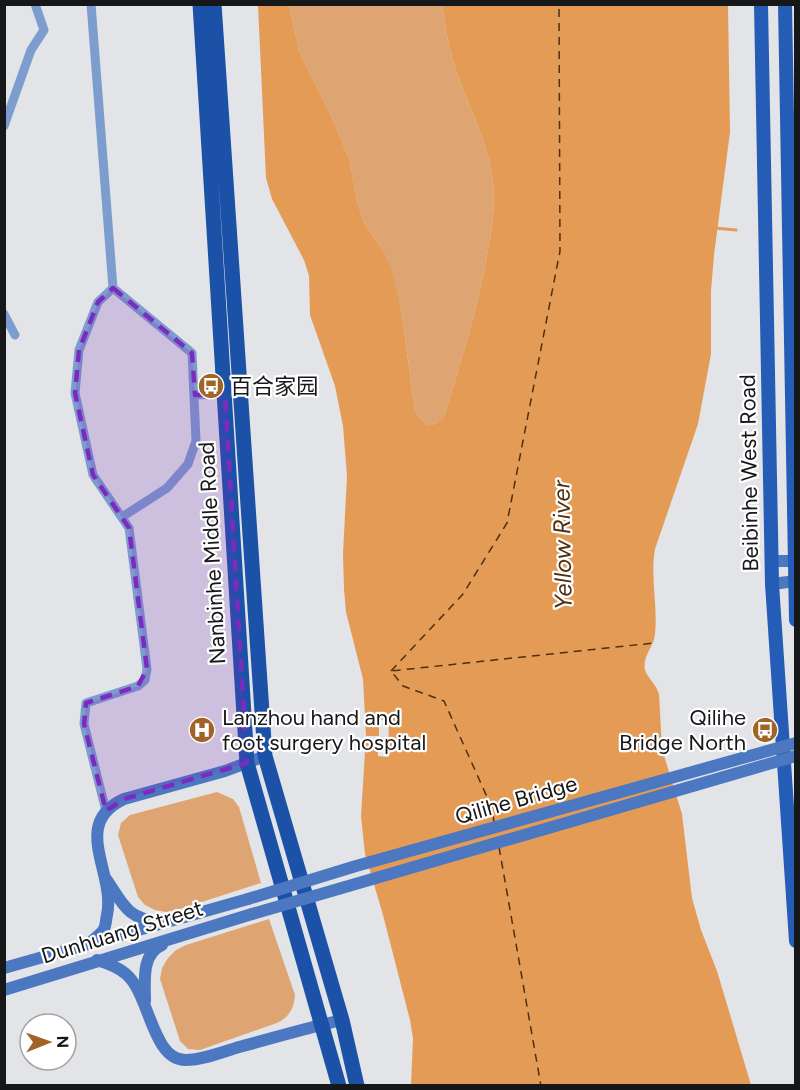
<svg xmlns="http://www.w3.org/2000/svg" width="800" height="1090" font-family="Figtree,'Noto Sans SC',sans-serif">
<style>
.green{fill:#dea572}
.water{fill:#e49b56}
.pier{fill:#e2e4e7}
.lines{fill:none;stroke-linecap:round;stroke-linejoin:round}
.stream{stroke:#e49b56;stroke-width:3}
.ferry{stroke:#4d2f11;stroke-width:1.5;stroke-dasharray:8 6;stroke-linecap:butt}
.minor{stroke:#7e9dcf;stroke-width:9}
.secondary{stroke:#4c78c1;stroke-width:12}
.primary{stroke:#255cb6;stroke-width:14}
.trunk{stroke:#1c51a8;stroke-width:15}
.secondary-bridge{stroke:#4c78c1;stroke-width:12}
.marked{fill:#7b2cbf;fill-opacity:0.2;stroke:#7b2cbf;stroke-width:4.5;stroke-dasharray:12 8;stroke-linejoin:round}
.labels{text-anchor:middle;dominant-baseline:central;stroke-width:4.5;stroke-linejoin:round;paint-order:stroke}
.poi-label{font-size:22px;fill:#161718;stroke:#fff;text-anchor:start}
.street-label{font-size:22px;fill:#161718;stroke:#fff}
.water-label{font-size:24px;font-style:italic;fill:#4d2f11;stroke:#fff}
</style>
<rect width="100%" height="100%" fill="#e2e4e7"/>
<path class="green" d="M289 5H442C446 29 449 52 458 76 470 109 486 139 492 175 497 205 491 232 486 261 476 314 460 365 444 416 430 431 425 426 415 411L401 308 381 247 365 225 358 204 349 158 330 113 299 51Z
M217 792 233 799 239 807 261 883 177 910 166 912 155 910 145 905 138 897 118 835 121 823 130 815Z
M269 919 295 995C294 1009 289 1017 277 1023L200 1050 188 1049 180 1041 160 979 162 968 168 958 176 950 186 945Z"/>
<path class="water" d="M258 5H289L299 51 330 113 349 158 358 204 365 225 381 247 390 266 401 308 415 411C425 426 430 431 444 416 460 365 476 314 486 261 491 232 497 205 492 175 486 139 470 109 458 76 449 52 446 29 442 5H728L730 132 714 255 711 291V354L698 424 655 549C650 577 658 606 655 634 654 647 642 656 645 670 647 677 656 684 659 694L662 749 682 814 692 898 701 930 717 971 751 1085H411L413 1038 410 1020 383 915 365 854 361 816 366 736 363 679 346 612 344 589 343 554 347 476 343 426 335 386 310 315 309 276 304 260 272 199 266 178Z"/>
<path class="pier" d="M379 720H389L388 757 378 756V740L366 739V736H379Z"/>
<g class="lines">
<path class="stream" d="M714 228 736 230"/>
<path class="ferry" d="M391 671 463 594 507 523 560 251 559 4
M494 822 492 808 444 701 403 686 391 671 654 643
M499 847 541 1086"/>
<path class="minor" d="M91 4 113 288 98 302 79 350 75 393 93 475 129 528 147 669 145 680 138 686 86 703 84 724 106 811
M4 126 31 50 44 30 35 4
M113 288 192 353 196 441 188 464 167 488 122 517
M4 314 15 335
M195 395 225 394"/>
<path class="secondary" d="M772 561H796
M772 584 796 581
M106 879C122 902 127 920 159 921
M91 942C95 938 101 934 104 929 106 925 106 919 107 915 116 873 70 824 124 799L225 771 265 756
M97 960C107 963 118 967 126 974 150 994 152 1061 186 1060 203 1060 222 1052 239 1047 273 1038 307 1028 342 1020
M4 968 248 899
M4 990 252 914
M145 1001C145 982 141 954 162 945"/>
<path class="primary" d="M761 4 772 584 796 941
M785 4 796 620"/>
<path class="trunk" d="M200 4 247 763 339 1086
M214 4 265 756 342 1020 357 1086"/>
<path class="secondary-bridge" d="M248 899 356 866 796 743
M252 914 796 756"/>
</g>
<path class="marked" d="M113 288 192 353 195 395 225 394 247 763 124 799 106 811 84 724 86 703 138 686 147 669 129 528 93 475 75 393 79 350 98 302Z"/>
<defs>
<g id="bus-disc" transform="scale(1.35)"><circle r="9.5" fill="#a16427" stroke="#fff"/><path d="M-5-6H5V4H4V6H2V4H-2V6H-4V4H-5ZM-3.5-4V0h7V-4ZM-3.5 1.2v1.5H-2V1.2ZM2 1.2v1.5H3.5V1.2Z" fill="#fff"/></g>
<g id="hospital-disc" transform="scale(1.35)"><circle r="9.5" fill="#a16427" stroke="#fff"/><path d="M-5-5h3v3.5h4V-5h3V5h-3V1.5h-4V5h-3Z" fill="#fff"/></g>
</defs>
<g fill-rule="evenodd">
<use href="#bus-disc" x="211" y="386"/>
<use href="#hospital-disc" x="202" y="730"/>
<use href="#bus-disc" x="765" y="730"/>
</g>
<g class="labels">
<g class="poi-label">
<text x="230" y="386">百合家园</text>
<text x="222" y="717">Lanzhou hand and<tspan x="222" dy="25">foot surgery hospital</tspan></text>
<text x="746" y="717" text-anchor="end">Qilihe<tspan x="746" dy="25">Bridge North</tspan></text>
</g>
<g class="street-label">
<text transform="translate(749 473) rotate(-91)">Beibinhe West Road</text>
<text transform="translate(212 553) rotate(-93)">Nanbinhe Middle Road</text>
<text transform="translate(516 800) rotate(-16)">Qilihe Bridge</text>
<text transform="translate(122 932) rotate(-17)">Dunhuang Street</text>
</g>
<g class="water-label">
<text transform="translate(562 545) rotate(-91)">Yellow River</text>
</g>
</g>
<rect width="800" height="1090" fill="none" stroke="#161718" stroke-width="12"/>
<g transform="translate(48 1042) rotate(89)"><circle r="28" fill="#ffffff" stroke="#a2a2a3" stroke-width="1.5"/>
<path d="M0-4.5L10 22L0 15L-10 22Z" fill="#a16427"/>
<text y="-9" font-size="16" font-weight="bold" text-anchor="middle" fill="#161718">N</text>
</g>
</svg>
